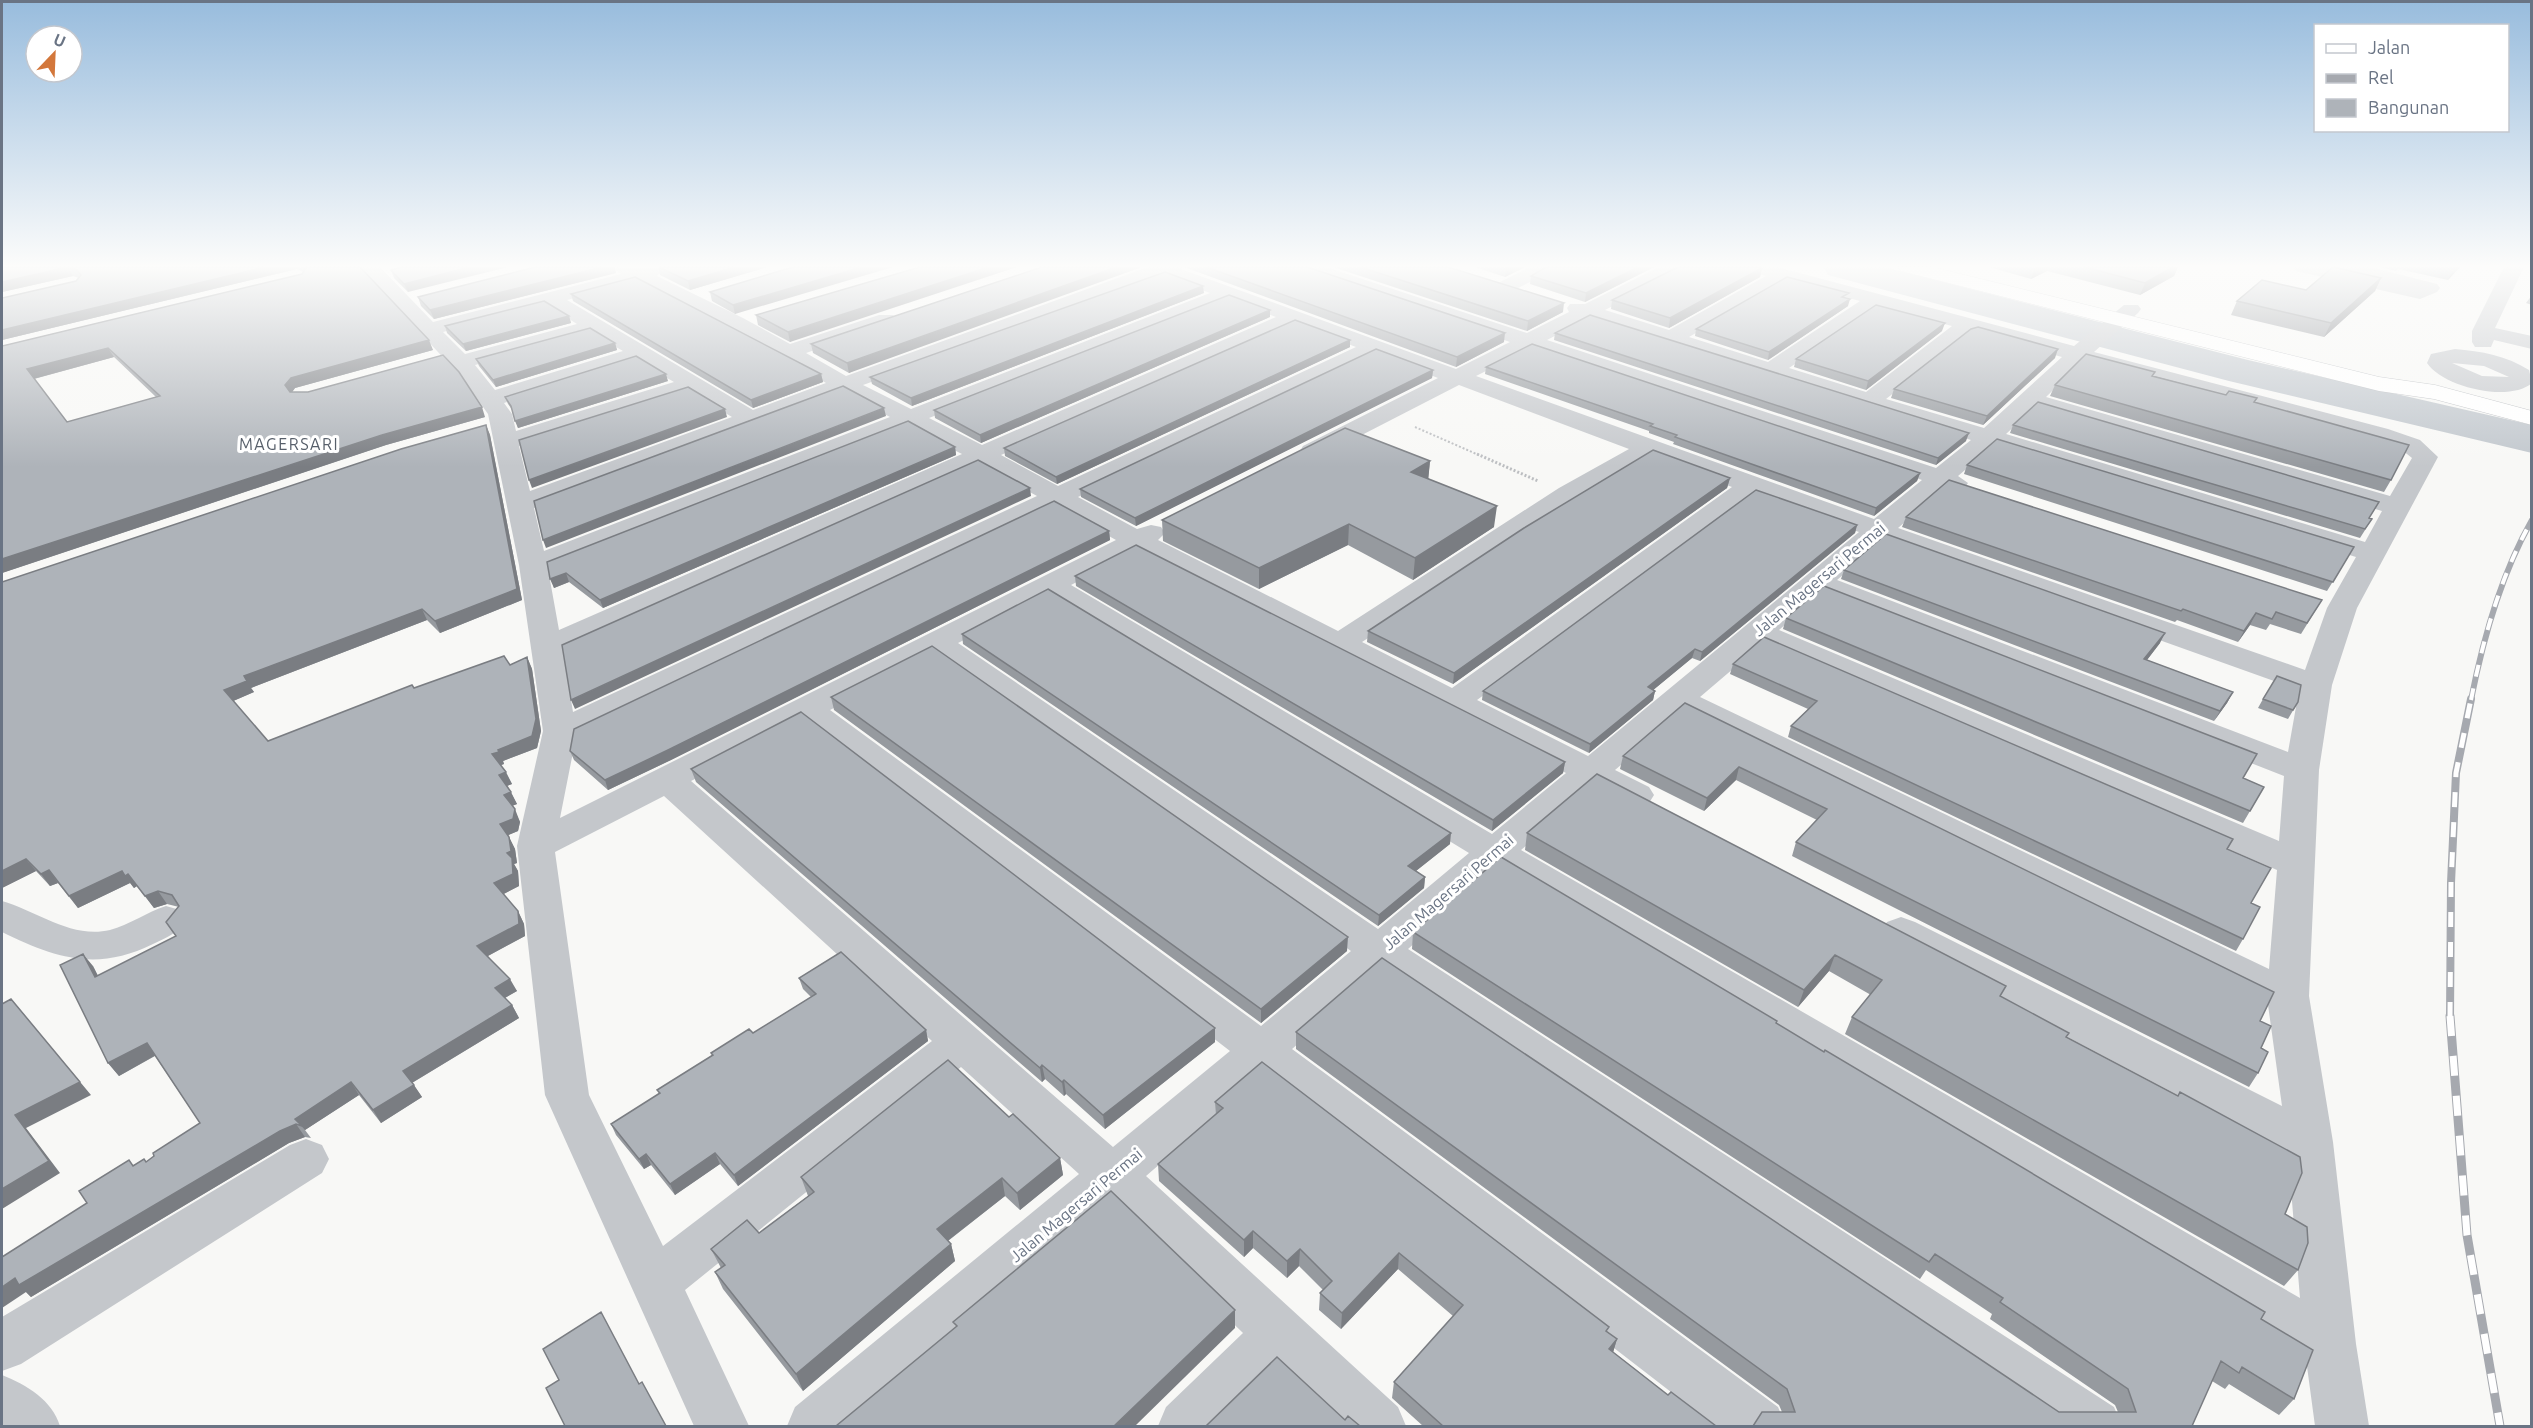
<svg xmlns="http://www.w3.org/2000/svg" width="2533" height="1428" font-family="Ubuntu,sans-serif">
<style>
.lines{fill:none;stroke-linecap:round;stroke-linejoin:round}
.river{fill:#c1c7cd;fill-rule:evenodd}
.secondary-casing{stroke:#b7babf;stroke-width:1}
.path-far1{stroke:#bcbec1;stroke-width:2;stroke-dasharray:2 2;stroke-linecap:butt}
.path{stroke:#bcbec1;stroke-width:3;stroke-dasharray:2 2;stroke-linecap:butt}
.minor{fill:#c4c7cb;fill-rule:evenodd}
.secondary{fill:#fff;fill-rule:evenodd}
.rail-far2-casing{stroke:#a6a9af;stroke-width:6}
.rail-far1-casing{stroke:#a6a9af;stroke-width:8}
.rail-casing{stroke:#a6a9af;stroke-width:9}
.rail-far2{stroke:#fff;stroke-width:4;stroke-dasharray:12;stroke-linecap:butt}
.rail-far1{stroke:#fff;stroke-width:5;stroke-dasharray:15;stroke-linecap:butt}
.rail{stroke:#fff;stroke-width:7;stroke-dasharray:20;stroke-linecap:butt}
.wall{fill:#969a9f;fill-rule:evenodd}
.shaded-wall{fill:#7a7d82}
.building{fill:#aeb3b9;stroke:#7a7d82;stroke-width:1.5;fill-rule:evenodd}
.labels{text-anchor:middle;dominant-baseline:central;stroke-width:6;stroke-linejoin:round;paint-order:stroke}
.far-quarter-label{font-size:16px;letter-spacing:1.5px;fill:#575f6a;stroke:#fff}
.street-label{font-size:16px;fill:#6a7484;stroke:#fff}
</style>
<rect width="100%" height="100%" fill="#f8f8f6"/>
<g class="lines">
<path class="river" d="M1823 267H1884L2248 360 2532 425V453L2229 381 1828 275Z"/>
<g class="secondary-casing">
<path id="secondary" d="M1898 267H1932L2379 377 2435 385 2532 411V425L2434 399 2379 391 1901 271Z"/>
</g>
<path class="path-far1" d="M1415 427 1481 456"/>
<path class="path" d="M1477 454 1538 481"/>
<path class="minor" d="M359 267H380L433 322 621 274 613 267 657 268 660 272 657 276 743 318 790 344 879 315H893L896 319 893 323 806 353 846 376 1148 267H1183L1181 269 1456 369 1510 342 1300 271 1297 267H1326L1527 333 1569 312 1567 308 1570 304H1585L1659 267H1684L1681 271 1605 310 1669 330 1766 276 1748 271 1745 267H1777L2074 346 2124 305H2138L2141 309 2138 313 2094 352 2388 429 2420 440 2438 457 2357 608 2332 685 2319 770 2309 996 2333 1142 2356 1344 2369 1426H2315L2306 1359 1497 870 1408 949 2114 1407 2122 1426H2048L1381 972 1292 1049 1778 1407 1786 1426H1715L1262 1076 1146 1176 1398 1407 1406 1426H1340L1280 1369 1223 1426H1158L1166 1407 1243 1333 1111 1205 855 1426H787L795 1407 1079 1174 961 1067 685 1290 749 1426H694L545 1095 517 846 543 731 519 565 488 414 464 380ZM1165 276 1210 293 911 409 863 385ZM637 281 729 326 826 383 753 410 567 300ZM1785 281 1860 301 1768 362 1689 337ZM1229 300 1276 317 982 445 929 418ZM547 305 577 324 465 354 443 332ZM1879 307 1952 326 1866 392 1789 368ZM1589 318 1971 440 1936 468 1547 340ZM1295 324 1356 347 1058 486 1001 455ZM1971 332 2062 357 1984 428 1886 399ZM592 333 623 351 495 390 475 365ZM1530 349 1922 480 1874 519 1476 376ZM1376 354 1438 378 1303 446 1300 451 1303 456 1312 458 1321 456 1459 385 1629 449 1559 488 1338 631 1158 540 1165 533 1161 527 1151 525 1137 529 1078 497ZM638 361 674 382 516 431 512 414 504 403ZM2082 362 2370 439 2402 450 2412 458 2390 496 2046 397ZM690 392 732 417 530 491 519 446ZM843 392 890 417 544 551 534 508ZM2034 408 2382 511 2365 542 2006 434ZM908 427 962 454 559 630 548 569ZM1993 446 2356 557 2327 608 2305 670 1898 528 1944 488 1955 491 1964 489 1968 483 1958 476ZM1651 457 1732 487 1452 688 1362 642 1577 500ZM981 465 1037 496 573 712 563 651ZM1754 495 1859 532 1588 756 1477 700ZM1057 507 1116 540 560 818 576 737ZM1882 541 2299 690 2288 752 1837 580ZM1137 551 1566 773 1492 834 1071 585ZM1820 594 2284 776 2279 841 1779 630ZM1049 597 1469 853 1378 929 958 643ZM1761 645 2277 870 2269 969 1700 697ZM935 656 1351 951 1261 1026 830 710ZM1682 713 2268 1005 2282 1106 1915 922 1901 917 1887 922 1881 932 1887 942 2288 1153 2300 1298 1521 850 1593 788C1612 797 1627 809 1649 803L1654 795 1649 787 1615 770ZM805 723 1230 1051 1113 1147 691 781ZM664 796 932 1041 663 1246 589 1095 555 852Z
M1530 267H1555L1552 271 1514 290H1500L1497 286 1500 282Z
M2293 267H2370L2437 284 2440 288 2437 292 2420 299 2296 271Z
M2504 267H2524L2495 328 2532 336V349L2494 340 2491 347H2475L2472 342V331Z
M2455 349C2481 351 2507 356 2529 370L2532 383C2509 403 2443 387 2427 363L2431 354ZM2452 363 2484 366 2509 377 2482 376Z
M2 901C37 911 71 939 110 930 129 925 147 912 166 906L180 910 186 920C178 933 166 938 153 944 97 972 55 958 2 932Z
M306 1139 322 1145 329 1159 322 1173 21 1364 2 1371V1317L290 1145Z
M2 1375C27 1385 52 1400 60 1426H2Z"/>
<use href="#secondary" class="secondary"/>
<g class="rail-far2-casing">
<path id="rail-far2" d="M2471 700C2483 639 2501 574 2532 520"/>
</g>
<g class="rail-far1-casing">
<path id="rail-far1" d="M2450 1017 2451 883 2456 773 2471 699"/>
</g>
<g class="rail-casing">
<path id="rail" d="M2450 1016 2467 1235 2500 1426"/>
</g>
<use href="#rail-far2" class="rail-far2"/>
<use href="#rail-far1" class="rail-far1"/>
<use href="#rail" class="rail"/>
</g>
<path class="wall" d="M2 267H360L433 350 295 388 292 392 485 417 386 445 2 573V346L302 274 303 272 297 269 2 340V298L76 281 79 278 73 276 2 292ZM114 357 156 397 67 422 34 379Z
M401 267 408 292 394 278 391 270Z
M658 267H767L690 290 660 275Z
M793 267 735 314 712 301 710 292Z
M920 267 790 342 758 325 756 315Z
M1042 267 849 373 813 353 811 344Z
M1184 267H1307L1504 342 1456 367Z
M1333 267H1448L1563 312 1527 331Z
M1475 267H1525L1505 277Z
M1654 267 1585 302 1530 284 1531 276Z
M1989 267H2178L2174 276 2140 295 2047 271 2031 279Z
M2379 267H2460L2448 280 2398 269 2396 271Z
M1762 268 1760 277 1669 328 1611 309 1612 300Z
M616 273 434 319 421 306 418 297Z
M2381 278 2375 291 2324 337 2231 315 2237 301Z
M1204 293 912 406 872 384 870 377Z
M571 294 821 374 823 382 753 408 573 301Z
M2532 295V305L2526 303Z
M1847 299 1848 306 1768 360 1695 336 1696 329Z
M569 316 571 323 466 351 447 333 445 326Z
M1270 317 981 443 935 418 934 410Z
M1942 331 1866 390 1794 367 1796 359Z
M1555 333 1966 441 1936 465 1554 340Z
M1350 340V347L1057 484 1005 456 1004 448Z
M615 343 617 350 496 387 479 366 476 359Z
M2055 358 1983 425 1891 398 1894 389Z
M1486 367 1920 473 1917 481 1874 516 1673 444 1674 442 1649 433V431L1485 374Z
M1433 370 1432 378 1136 526 1081 497 1080 489Z
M2154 376 2226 395 2257 398 2255 402 2391 480 2384 492 2050 396 2055 385Z
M668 381 518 428 513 411 508 404 505 397Z
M486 425 490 435 522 600 440 633 427 620 251 688 254 692 233 701 268 741 414 688 510 665 527 657 532 669 541 731 537 748 503 761 504 764 501 765 512 784 507 786 517 804 512 806 520 822 518 831 508 835 515 849 517 863 514 864 518 871 519 886 503 894 518 911 524 924 525 936 488 956 517 991 505 998 512 1005 519 1018 412 1083 422 1097 381 1123 359 1095 305 1130 311 1138 305 1137 289 1143 31 1297 26 1292 87 1203 133 1165 146 1162 200 1123 155 1056 119 1076 108 1063 93 966 98 976 176 936 166 922 179 907 167 904 154 908 137 886 134 888 130 883 78 908 58 883 50 886 36 871 2 888Z
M2013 425 2369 518 2372 519 2360 538 2010 433Z
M955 447 956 455 603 608 569 582 554 588 547 562Z
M1430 461 1428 479 1494 527 1413 580 1348 545 1259 589 1163 541 1162 520Z
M1967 465 2348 557 2327 591 1964 474Z
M1730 478 1727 488 1453 684 1367 642 1368 631Z
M1906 517 2322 600 2301 634 2270 624 2266 630 2250 625 2238 642 2177 620 2175 622 1902 527Z
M1857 525 1855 533 1700 661 1692 658 1653 690 1655 691 1653 700 1589 753 1482 700 1483 691Z
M1109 531 1110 540 671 760 608 790 574 760 570 751Z
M1844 570 2160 643 2147 660 2233 692 2227 703 2214 721 1841 579Z
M1075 576 1565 762 1563 773 1492 831 1076 586Z
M1786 618 2243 778 2264 787 2243 823 1783 629Z
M962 634 1450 844 1416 871 1425 877 1424 888 1378 926 963 644Z
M1733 664 2227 849 2251 903 2243 939 2236 951 1788 737 1791 726 1808 709 1730 674Z
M831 697 1347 951 1261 1023 834 710Z
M2263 699 2298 702 2288 719 2258 708Z
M1685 703 2260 1021 2261 1048 2258 1073 2249 1087 1792 856 1796 842 1817 820 1736 780 1704 811 1620 769 1623 756Z
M691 769 1215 1042 1105 1129 1066 1094 1064 1096 1045 1079 1042 1082 696 782Z
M1527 833 2000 996 2067 1037 2285 1214 2298 1270 2284 1286 1845 1034 1852 1017 1871 995 1829 971 1798 1007 1525 850Z
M1413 932 1776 1024 2261 1319 2294 1399 2279 1415 2229 1384 2225 1389 2212 1381 2192 1426 1782 1412 1779 1405 1296 1049V1032L2059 1412H2118L2115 1405 1990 1319 1992 1314 1926 1270 1920 1279 1412 949Z
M799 978 926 1030 928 1041 738 1186 720 1164 675 1195 651 1165 644 1169 616 1135 611 1124 659 1094 657 1090 712 1056 711 1053 753 1033 811 997 803 989Z
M1215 1102 1607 1332 1617 1339 1613 1352 1668 1395 1716 1426H1423L1392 1398 1394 1382 1453 1316 1398 1269 1341 1329 1319 1310 1320 1293 1323 1290 1299 1266 1287 1278 1253 1248 1244 1257 1159 1181 1158 1164 1216 1115Z
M1009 1117 1060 1158 1063 1175 1020 1210 1005 1196 948 1241 951 1244 955 1261 803 1391 723 1289 715 1272 721 1268 711 1249 759 1233 808 1196 801 1177Z"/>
<path class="shaded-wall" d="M68 267 73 276 2 292V282Z
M265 267H297V269L2 340V330Z
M470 267H508L408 292 404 284Z
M603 267H615L616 273 434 319 430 310Z
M735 267H767L690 290 688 281Z
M862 267H893L735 314 733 305Z
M989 267H1017L790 342 788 332Z
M1117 267H1142L849 373 847 363Z
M1508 267H1525L1505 277 1506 268Z
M1638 267H1654L1585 302 1586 293Z
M2035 267H2048L2047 271 2031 279Z
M2173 267H2178L2174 276 2140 295 2145 283Z
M2455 267H2460L2448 280Z
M1762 268 1760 277 1669 328 1670 318Z
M2381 278 2375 291 2324 337 2331 323Z
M1203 286 1204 293 912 406 911 398Z
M1850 299 1848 306 1768 360 1769 352Z
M1564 303 1563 312 1527 331 1528 321Z
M1270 310V317L981 443 980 435Z
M569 316 571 323 466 351 463 344Z
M1945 323 1942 331 1866 390 1868 381Z
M1505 333 1504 342 1456 367 1457 357Z
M429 340 433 350 295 388 290 395 285 385 291 378Z
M1350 340V347L1057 484 1056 477Z
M615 343 617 350 496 387 493 380Z
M108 348 114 357 33 379 27 369Z
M2058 349 2055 358 1983 425 1987 416Z
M1433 370 1432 378 1136 526 1135 518Z
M666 374 668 381 518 428 515 421Z
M821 374 823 382 753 408 751 400Z
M482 407 485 417 386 445 2 573V559L382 435Z
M884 408 886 416 546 548 543 540Z
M725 409 727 417 532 488 529 480Z
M486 425 490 435 522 600 440 633 435 621Z
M1969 433 1966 441 1936 465 1938 458Z
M955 447 956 455 603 608 600 600Z
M1430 461 1428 482 1411 472Z
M1920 473 1917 481 1874 516 1876 508Z
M1730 478 1727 488 1453 684 1454 673Z
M1030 488 1031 496 575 709 571 700Z
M1497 506 1494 527 1413 580 1415 558Z
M1349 524 1348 545 1259 589V568Z
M1857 525 1855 533 1700 661 1702 652Z
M1109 531 1110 540 671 760 608 790 605 780Z
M566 573 569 582 554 588 550 579Z
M422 609 427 620 251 688 254 692 231 702 224 690 244 676Z
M2256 613 2250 625 2238 642 2244 631Z
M2165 633 2160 643 2140 669 2144 659Z
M1695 649 1692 658 1646 696 1648 687Z
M527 657 532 669 541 731 537 748 503 761 504 764 498 766 492 754 498 750Z
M1655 691 1653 700 1589 753 1590 744Z
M2233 692 2227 703 2214 721 2220 711Z
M1565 762 1563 773 1492 831 1493 820Z
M1739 767 1736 780 1704 811 1707 798Z
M506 772 512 784 504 787 499 775Z
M511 792 517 804 509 807 504 795Z
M515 809 520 822 518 831 506 836 500 824Z
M1451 833 1450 844 1407 878 1408 866Z
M509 837 515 849 517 863 514 864 518 871 519 886 500 896 494 883 507 853Z
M26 859 36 871 2 888V871Z
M49 870 58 883 50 886 41 874Z
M122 871 130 883 78 908 69 896Z
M128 874 137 886 134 888 125 876Z
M1425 877 1424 888 1378 926 1379 915Z
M158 891 167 904 154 908 145 896Z
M518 911 524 924 525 936 484 958 477 946Z
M1348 937 1347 951 1261 1023V1009Z
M83 954 93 966 105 990 95 977Z
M1835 955 1829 971 1798 1007 1804 990Z
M510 979 517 991 501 1000 495 988Z
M11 999 91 1095 26 1128 60 1173 2 1209V1189L15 1115Z
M512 1005 519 1018 410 1084 403 1071Z
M1215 1028V1042L1105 1129 1103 1115Z
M926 1030 928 1041 738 1186 734 1175Z
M147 1043 156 1055 119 1076 108 1063Z
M1042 1065 1045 1079 1042 1082 1040 1068Z
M1064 1080 1066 1094 1064 1096 1062 1082Z
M351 1082 359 1095 305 1130 295 1119Z
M414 1085 422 1097 381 1123 373 1110Z
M296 1124 305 1137 289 1143 31 1297 26 1292 2 1308V1287L15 1278 280 1131Z
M715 1153 720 1164 675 1195 670 1184Z
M646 1154 651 1165 644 1169 639 1159Z
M1060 1158 1063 1175 1020 1210 1017 1193Z
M1002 1178 1005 1196 941 1246 937 1229Z
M1253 1231V1248L1244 1257V1240Z
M951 1244 955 1261 803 1391 796 1374Z
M1300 1249 1299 1266 1287 1278V1261Z
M1399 1253 1398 1269 1341 1329 1342 1313Z
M1235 1310V1328L1135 1426H1114Z
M1617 1339 1612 1356 1609 1349Z"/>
<path class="building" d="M2 267H265L2 330V298L76 281 81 275 77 270 68 267 2 282Z
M305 267H360L429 340 291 378 285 385 290 392H308L443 355 459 372 482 407 382 435 2 559V346L302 274 306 268ZM108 348 160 396 67 422 27 369Z
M401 267H470L404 284 391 270Z
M535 267H603L430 310 418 297Z
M659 267H735L688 281Z
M793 267H862L733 305 710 292Z
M920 267H989L788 332 756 315Z
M1042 267H1117L847 363 811 344Z
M1206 267H1307L1505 333 1457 357Z
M1360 267H1448L1564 303 1528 321Z
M1546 267H1638L1586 293 1531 276Z
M1678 267H1758L1762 268 1670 318 1612 300Z
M2084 267H2173L2145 283Z
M2333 267 2381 278 2331 323 2237 301 2262 280 2306 290Z
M1165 272 1203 286 911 398 870 377Z
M635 277 821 374 751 400 571 294Z
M1787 277 1849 293 1842 297 1850 299 1769 352 1696 329Z
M1229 295 1270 310 980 435 934 410Z
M544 301 569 316 463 344 445 326Z
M1876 305 1945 323 1868 381 1796 359Z
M1590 315 1969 433 1938 458 1555 333Z
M1295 320 1350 340 1056 477 1004 448Z
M1978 327 2058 349 1987 416 1894 389 1971 329Z
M590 328 615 343 493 380 476 359Z
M1532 344 1920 473 1876 508 1675 437 1677 435 1650 426 1653 424 1486 367Z
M1376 349 1433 370 1135 518 1080 489Z
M2086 354 2155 372 2152 376 2226 395 2229 391 2257 398 2254 402 2409 445 2391 480 2055 385Z
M636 356 666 374 515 421 511 406 505 397Z
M843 386 884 408 543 540 534 501Z
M688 387 725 409 529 480 519 440Z
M2038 402 2379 502 2369 518 2372 519 2365 529 2013 425Z
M908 421 955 447 600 600 566 573 550 579 547 562Z
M486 425 517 589 435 621 422 609 244 676 247 681 224 690 268 741 412 685 414 688 504 656 510 665 527 657 536 719 532 736 498 750 499 752 492 754 506 772 499 775 511 792 504 795 515 809 513 819 500 824 509 837 511 851 507 853 512 858 513 874 494 883 518 911 519 924 477 946 510 979 495 988 512 1005 403 1071 414 1085 373 1110 351 1082 295 1119 302 1126 296 1124 280 1131 19 1285 15 1278 2 1287V1257L87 1203 79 1191 129 1160 133 1166 144 1159 146 1162 154 1156 153 1153 200 1123 147 1043 108 1063 60 965 83 954 95 977 176 936 166 922 179 906 172 895 158 891 145 896 128 874 125 876 122 871 69 896 49 870 41 874 26 859 2 871V582L401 449Z
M1345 428 1430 461 1411 472 1497 506 1415 558 1349 524 1259 568 1162 520Z
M1997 439 2354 547 2333 582 1967 465Z
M1653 450 1730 478 1454 673 1368 631 1524 528Z
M978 460 1030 488 571 700 562 645Z
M1949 480 2322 600 2307 623 2276 612 2272 619 2256 613 2244 631 2183 609 2181 611 1906 517Z
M1756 490 1857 525 1702 652 1695 649 1648 687 1655 691 1590 744 1483 691Z
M1054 501 1109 531 668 750 605 780 570 751 574 729Z
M1886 534 2165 633 2144 659 2233 692 2220 711 1844 570Z
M1136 545 1565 762 1493 820 1075 576Z
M1824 586 2257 754 2243 778 2264 787 2250 811 1786 618Z
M1048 589 1451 833 1408 866 1425 877 1379 915 962 634Z
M1764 637 2233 839 2227 849 2271 868 2251 903 2260 907 2243 939 1791 726 1817 701 1733 664Z
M932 646 1348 937 1261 1009 831 697Z
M2277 676 2301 685 2298 702 2293 710 2263 699Z
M1685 703 2274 992 2260 1021 2271 1026 2261 1048 2268 1052 2258 1073 1796 842 1827 809 1739 767 1707 798 1623 756Z
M801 712 1215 1028 1103 1115 1064 1080 1062 1082 1042 1065 1040 1068 691 769Z
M1597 774 2006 986 2000 996 2069 1033 2066 1037 2178 1096 2180 1092 2300 1157 2302 1173 2285 1214 2307 1227 2308 1243 2298 1270 1852 1017 1882 980 1835 955 1804 990 1527 833Z
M1501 857 1777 1021 1776 1023 1824 1052 1825 1050 2265 1312 2261 1319 2313 1350 2294 1399 2242 1367 2239 1373 2221 1361 2192 1426H1753L1762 1412H1795L1787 1389 1296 1032 1382 958 2059 1412H2136L2128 1389 2000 1302 2003 1298 1935 1254 1929 1262 1413 932Z
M841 952 926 1030 734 1175 715 1153 670 1184 646 1154 639 1159 611 1124 660 1093 657 1090 713 1055 711 1053 749 1029 753 1033 816 994 799 978Z
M11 999 80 1082 15 1115 49 1161 2 1189V1004Z
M948 1060 1009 1117 1013 1114 1060 1158 1017 1193 1002 1178 937 1229 951 1244 796 1374 715 1272 725 1265 711 1249 747 1220 759 1233 814 1192 801 1177Z
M1262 1062 1609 1327 1606 1331 1617 1339 1609 1349 1668 1395 1671 1392 1716 1426H1443L1394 1382 1463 1305 1399 1253 1342 1313 1320 1293 1332 1281 1300 1249 1287 1261 1253 1231 1244 1240 1158 1164 1223 1108 1215 1102Z
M1111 1191 1235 1310 1114 1426H836L957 1326 953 1322Z
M601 1312 639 1384 642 1382 666 1426H563H565L546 1388 559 1380 543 1349Z
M1277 1357 1345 1420 1348 1416 1360 1426H1206Z"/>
<linearGradient id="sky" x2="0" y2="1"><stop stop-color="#98bcdd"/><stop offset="0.57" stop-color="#fcfcfb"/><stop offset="1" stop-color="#fcfcfb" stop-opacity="0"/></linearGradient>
<rect width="2533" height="467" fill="url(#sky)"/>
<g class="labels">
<g class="far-quarter-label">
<text x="289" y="444">MAGERSARI</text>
</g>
<g class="street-label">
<text transform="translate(1819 579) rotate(-40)">Jalan Magersari Permai</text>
<text transform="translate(1448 892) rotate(-41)">Jalan Magersari Permai</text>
<text transform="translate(1076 1205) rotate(-40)">Jalan Magersari Permai</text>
</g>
</g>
<rect width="2533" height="1428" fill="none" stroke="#6a7484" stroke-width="6"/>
<rect x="2314" y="24" width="195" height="108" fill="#ffffff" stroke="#c3c7ce" stroke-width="1.5"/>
<rect x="2326" y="44" width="30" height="9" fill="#ffffff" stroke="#c3c7ce" stroke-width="1.5"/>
<text x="2368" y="54" font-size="18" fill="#6a7484">Jalan</text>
<rect x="2326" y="74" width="30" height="9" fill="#a6a9af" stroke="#c3c7ce" stroke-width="1.5"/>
<text x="2368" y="84" font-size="18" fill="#6a7484">Rel</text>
<rect x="2326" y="99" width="30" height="18" fill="#aeb3b9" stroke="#c3c7ce" stroke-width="1.5"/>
<text x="2368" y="114" font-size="18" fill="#6a7484">Bangunan</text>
<g transform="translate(54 54) rotate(23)"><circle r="28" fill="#ffffff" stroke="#c3c7ce" stroke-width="1.5"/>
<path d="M0-4.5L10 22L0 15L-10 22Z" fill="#d3773b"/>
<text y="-9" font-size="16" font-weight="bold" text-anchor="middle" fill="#6a7484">U</text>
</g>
</svg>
